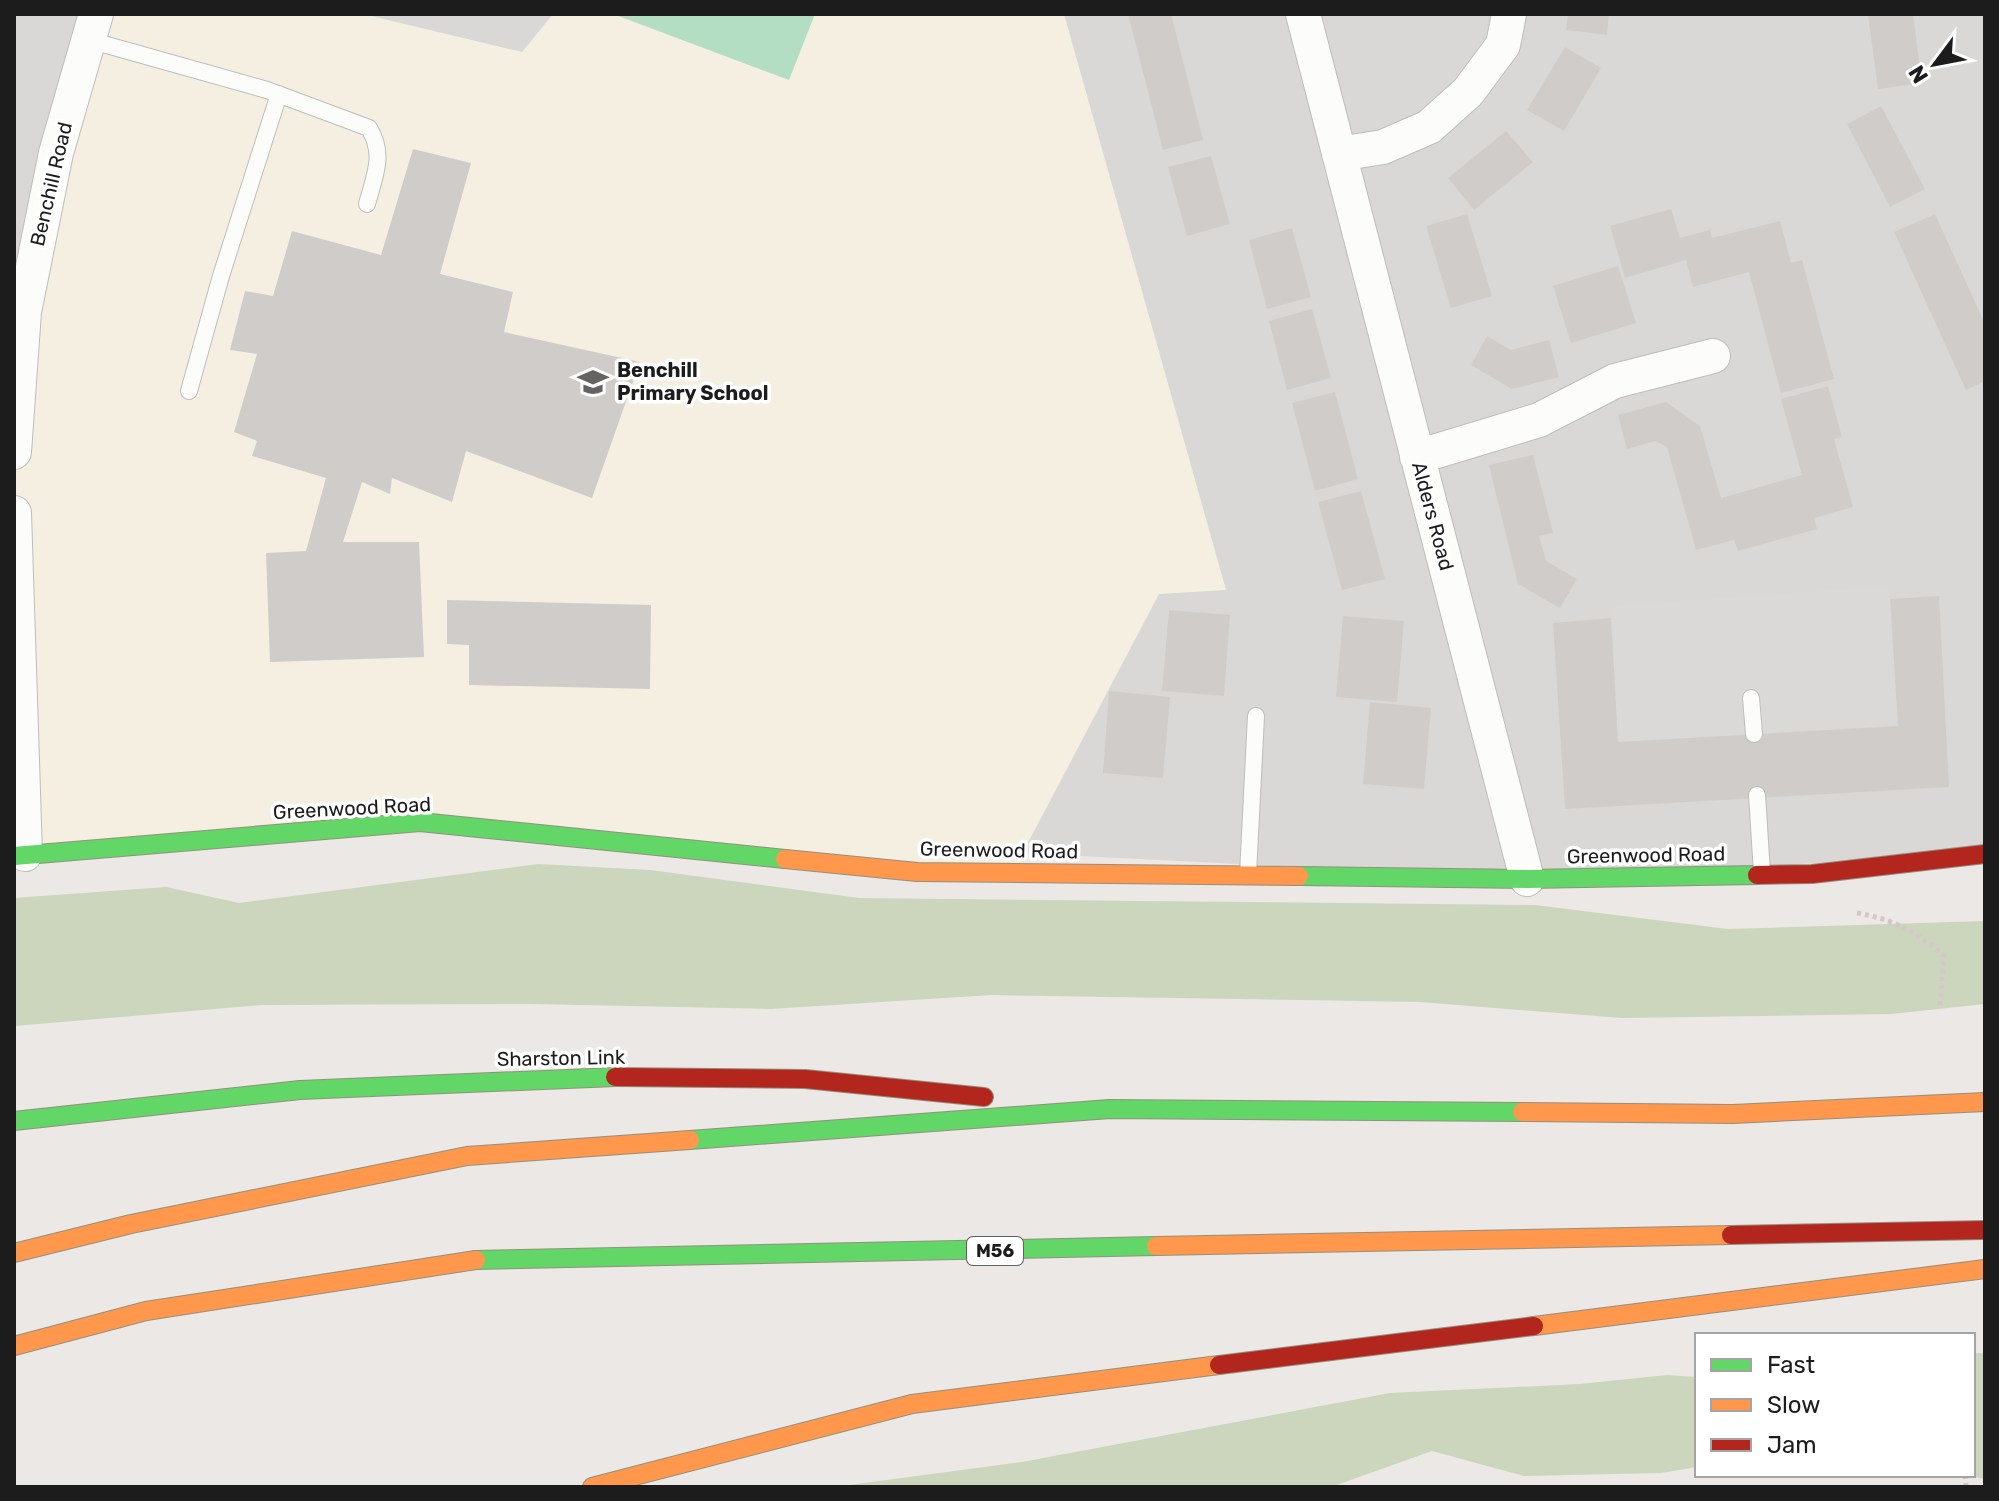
<svg xmlns="http://www.w3.org/2000/svg" width="1999" height="1501" font-family="Rubik,sans-serif">
<style>
.residential{fill:#dad8d6}
.education{fill:#f4efe1}
.forest{fill:#ccd6bc}
.pitch{fill:#b4dec3}
.parking{fill:#dbd9d8}
.building{fill:#d0ccca}
.lines{fill:none;stroke-linecap:round;stroke-linejoin:round}
.lane-casing{stroke:#bebdbb;stroke-width:18}
.street-casing{stroke:#bebdbb;stroke-width:36}
.fast-casing{stroke:#93907f;stroke-width:20}
.slow-casing{stroke:#93907f;stroke-width:20}
.jam-casing{stroke:#93907f;stroke-width:20}
.path{stroke:#d4c7c8;stroke-width:5;stroke-dasharray:4 4;stroke-linecap:butt}
.lane{stroke:#fcfcfb;stroke-width:16}
.street{stroke:#fcfcfb;stroke-width:34}
.fast{stroke:#63d668;stroke-width:18}
.slow{stroke:#ff974d;stroke-width:18}
.jam{stroke:#b3261e;stroke-width:18}
.labels{text-anchor:middle;dominant-baseline:central;stroke-width:7;stroke-linejoin:round;paint-order:stroke}
.shield{fill:#fff;stroke:#606060;stroke-width:2}
.shield-label{font-size:18px;font-weight:bold;fill:#1c1c1c}
.street-label{font-size:20px;fill:#1c1c1c;stroke:#fff}
.poi-label{font-size:20px;font-weight:bold;fill:#1c1c1c;stroke:#fff;text-anchor:start}
</style>
<rect width="100%" height="100%" fill="#ebe8e5"/>
<path class="residential" d="M14 14H1985V854L1527 879 420 822 14 856Z"/>
<path class="education" d="M96 14H363L522 52 553 14H1064L1226 590 1159 594 1012 873 420 822 25 854 14 452Z"/>
<path class="forest" d="M538 864 650 870 859 898 1535 905 1728 929 1985 921V1004L1891 1014 1622 1018 1420 1002 992 995 771 1009 531 1004 263 1005 14 1026V898L166 887 239 903Z
M1973 1353H1985V1479L1963 1475H1973Z
M1667 1375 1697 1377V1467L1661 1473 1524 1476 1432 1451 1331 1487H834L1022 1462 1390 1393 1580 1384Z"/>
<path class="pitch" d="M613 14H815L789 80Z"/>
<path class="parking" d="M1889 586 1898 726 1618 742 1612 606Z"/>
<path class="building" d="M1128 14H1171L1203 140 1163 150Z
M1568 14H1609L1607 35 1566 30Z
M1913 14 1922 83 1878 89 1868 15Z
M1565 47 1601 68 1564 131 1527 110Z
M1881 106 1925 189 1890 207 1847 124Z
M1506 131 1533 162 1474 210 1448 178Z
M413 149 471 163 440 274 513 292 504 332 640 362 592 498 466 451 452 502 392 478 390 494 362 482 343 542H419L424 657 270 662 266 553 306 551 326 478 252 456 257 441 234 432 257 354 230 350 245 291 273 296 292 231 381 255Z
M1211 156 1230 224 1187 236 1168 167Z
M1671 209 1680 238 1710 230 1712 238 1780 221 1791 263 1802 260 1834 379 1781 393 1749 272 1693 287 1686 260 1625 278 1610 226Z
M1467 214 1492 296 1451 308 1426 226Z
M1935 214 1985 324V381L1966 390 1894 232Z
M1292 228 1311 297 1267 309 1249 240Z
M1618 266 1636 323 1571 343 1553 286Z
M1312 309 1331 378 1287 390 1269 321Z
M1487 336 1511 350 1549 340 1559 377 1512 389 1471 365Z
M1828 386 1842 437 1834 439 1853 507 1814 518 1817 529 1738 551 1734 540 1696 550 1667 447 1655 441 1627 449 1618 415 1666 402 1700 426 1721 498 1802 475 1781 399Z
M1335 392 1358 479 1315 491 1292 403Z
M1533 455 1553 533 1539 536 1546 561 1577 579 1560 608 1518 584 1489 465Z
M1361 491 1385 579 1342 590 1318 502Z
M1939 596 1949 787 1565 809 1553 623 1611 618 1618 742 1898 726 1890 599Z
M447 600 651 605 650 689 469 685V645L447 644Z
M1169 610 1230 615 1224 696 1162 691Z
M1343 616 1404 621 1397 702 1336 697Z
M1109 691 1170 697 1163 778 1103 773Z
M1370 702 1431 708 1424 789 1363 784Z"/>
<g class="lines">
<g class="lane-casing">
<path id="lane" d="M89 40 267 90 369 128C385 154 375 175 367 204
M189 391 221 276 279 94
M1751 698 1754 734
M1757 795 1762 873
M1248 874 1256 716"/>
</g>
<g class="street-casing">
<path id="street" d="M1303 14 1527 879
M1339 154 1383 147 1429 127 1468 92 1503 45 1509 14
M14 452 24 312 56 153 96 14
M1417 457 1539 420 1615 381 1713 356
M14 513 25 854"/>
</g>
<g class="fast-casing">
<path id="fast" d="M14 856 420 822 785 859
M1299 876 1527 879 1757 875
M14 1121 300 1090 615 1077
M690 1140 1110 1109 1522 1112
M476 1260 1156 1246"/>
</g>
<g class="slow-casing">
<path id="slow" d="M785 859 917 872 1299 876
M1522 1112 1733 1114 1985 1102
M1156 1246 1731 1235
M14 1253 131 1224 467 1156 690 1140
M1534 1326 1985 1269
M14 1346 146 1311 476 1260
M592 1487 912 1404 1219 1365"/>
</g>
<g class="jam-casing">
<path id="jam" d="M1757 875 1812 874 1985 854
M615 1077 805 1079 984 1097
M1731 1235 1985 1230
M1219 1365 1534 1326"/>
</g>
<path class="path" d="M1857 913C1893 919 1917 932 1944 956L1940 1005
M1965 1475 1966 1487"/>
<use href="#lane" class="lane"/>
<use href="#street" class="street"/>
<use href="#fast" class="fast"/>
<use href="#slow" class="slow"/>
<use href="#jam" class="jam"/>
</g>
<defs>
<g id="school-bare" transform="scale(2.4)"><path d="M0-5L7-2L0 1L-7-2ZM-4 1L0 2.5L4 1V4Q0 6-4 4Z" fill="#646362" stroke="#fff" stroke-width="2.5" paint-order="stroke"/></g>
</defs>
<g fill-rule="evenodd">
<use href="#school-bare" x="593" y="382"/>
</g>
<g class="labels">
<rect class="shield" x="967" y="1237" width="56" height="28" rx="6"/>
<g class="shield-label">
<text x="995" y="1251">M56</text>
</g>
<g class="street-label">
<text transform="translate(51 184) rotate(-77)">Benchill Road</text>
<text transform="translate(1433 516) rotate(75)">Alders Road</text>
<text transform="translate(352 808) rotate(-3)">Greenwood Road</text>
<text transform="translate(999 850) rotate(1)">Greenwood Road</text>
<text transform="translate(1646 855) rotate(-1)">Greenwood Road</text>
<text transform="translate(561 1058) rotate(-1)">Sharston Link</text>
</g>
<g class="poi-label">
<text x="617" y="370">Benchill<tspan x="617" dy="23">Primary School</tspan></text>
</g>
</g>
<rect width="1999" height="1501" fill="none" stroke="#1c1c1c" stroke-width="32"/>
<rect x="1695" y="1333" width="280" height="144" fill="#ffffff" stroke="#a4a4a4" stroke-width="2"/>
<rect x="1711" y="1359" width="40" height="12" fill="#63d668" stroke="#a4a4a4" stroke-width="2"/>
<text x="1767" y="1373" font-size="24" fill="#1c1c1c">Fast</text>
<rect x="1711" y="1399" width="40" height="12" fill="#ff974d" stroke="#a4a4a4" stroke-width="2"/>
<text x="1767" y="1413" font-size="24" fill="#1c1c1c">Slow</text>
<rect x="1711" y="1439" width="40" height="12" fill="#b3261e" stroke="#a4a4a4" stroke-width="2"/>
<text x="1767" y="1453" font-size="24" fill="#1c1c1c">Jam</text>
<g transform="translate(1935 64) rotate(238)" stroke="#ffffff" stroke-width="6" paint-order="stroke">
<path d="M0-6L14 30L0 20L-14 30Z" fill="#1c1c1c"/>
<text y="-12" font-size="22" font-weight="bold" text-anchor="middle" fill="#1c1c1c">N</text>
</g>
</svg>
